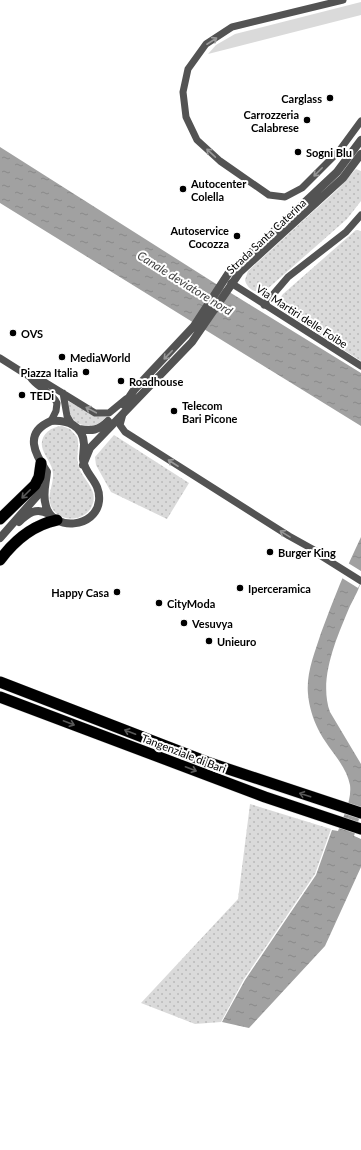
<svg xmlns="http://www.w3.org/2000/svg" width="361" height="1150" font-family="Lato,sans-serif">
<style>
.grass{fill:url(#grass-dots)}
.green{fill:#dadada}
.water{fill:url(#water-ripples)}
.pier{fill:#fff}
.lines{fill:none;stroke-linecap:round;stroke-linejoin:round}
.trunk-casing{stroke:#dbdbdb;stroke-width:12}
.minor{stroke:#535353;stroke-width:7}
.tertiary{stroke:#535353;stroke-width:8}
.trunk{stroke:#000;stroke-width:11}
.oneway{stroke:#989898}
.oneway2{stroke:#595959}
.poi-dot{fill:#000;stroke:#fff;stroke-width:1.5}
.labels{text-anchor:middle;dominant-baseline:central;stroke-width:4;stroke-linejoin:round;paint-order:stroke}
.poi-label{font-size:11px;font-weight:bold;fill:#000;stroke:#fff;text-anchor:start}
.street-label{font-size:11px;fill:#000;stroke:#fff}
.water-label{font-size:12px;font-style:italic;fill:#424242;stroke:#fff}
</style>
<defs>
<pattern id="grass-dots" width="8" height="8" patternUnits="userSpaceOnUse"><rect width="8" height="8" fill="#dadada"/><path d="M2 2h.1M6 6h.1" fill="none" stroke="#b9b9b9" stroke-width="1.8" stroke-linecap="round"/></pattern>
<pattern id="water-ripples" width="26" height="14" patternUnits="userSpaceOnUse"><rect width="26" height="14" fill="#a1a1a1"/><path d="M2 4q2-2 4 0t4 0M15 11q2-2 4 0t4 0" fill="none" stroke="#898989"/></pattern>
</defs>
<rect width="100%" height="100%" fill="#fff"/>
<path class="grass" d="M356 169 361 171V201L347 219 265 291C256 294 247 289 245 280L248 271 338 189Z
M356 230 361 231V361L285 312C280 306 278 300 283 294Z
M68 401 96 416 106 417 96 426C76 426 70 422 68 401Z
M62 426 70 429 77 437C80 446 76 454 78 464 81 480 101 489 91 508 88 513 82 517 76 518 68 520 59 517 54 511 44 498 54 487 53 473 52 464 46 458 43 450 38 437 49 427 62 426Z
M114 435 189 483 167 519 111 492 96 465 95 457Z
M250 804 331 829 315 874 244 979 221 1022 195 1024 141 1003 238 899Z"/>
<path class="green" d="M361 2V15L208 54 216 45 235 34Z"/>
<path class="water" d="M0 147 213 282 361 373V426L0 203Z
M361 537C361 551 361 566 361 580 360 588 354 598 350 606 337 637 318 679 330 712L361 764V812L354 836 361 839V867L325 946 249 1028 222 1022 245 980 316 875 332 830 338 831C343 817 352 800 350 785 346 764 327 748 318 729 313 719 309 706 308 694 306 673 315 652 321 633 333 600 346 568 361 537Z"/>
<path class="pier" d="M348 563 361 571V582L358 588 342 578Z"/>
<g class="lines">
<g class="trunk-casing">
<path id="trunk" d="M0 519 35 485 39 477 41 463
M0 560C14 541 33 525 57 520
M0 682 207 762 361 813
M0 697 265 797 361 829"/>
</g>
<path class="minor" d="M343 0 232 27 206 44 188 69 183 92 186 117 197 140 220 161 269 195 285 197 302 188 339 151 361 121
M231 283 361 366
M264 305 288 277 346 232 361 215
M0 358 30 377 38 378 95 413H109L126 399
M30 377C37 388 51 391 57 403L56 411 51 421
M63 393 67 416 71 423
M123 414 120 425 125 432 289 536 316 551 318 554 361 581"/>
<path class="tertiary" d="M124 405 134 390 194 326 228 274 337 172 361 140
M51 421C67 420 83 425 84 444 84 449 83 454 83 459 84 475 101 481 99 501 96 528 53 532 46 506 42 494 46 484 47 472 35 454 23 433 51 421Z
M79 429C92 431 98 431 108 421
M83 465 90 448 192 342 240 272 343 178 361 154
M19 522C28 513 36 507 49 514
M0 538 44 488"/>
<use href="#trunk" class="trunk"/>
</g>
<defs><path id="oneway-shaft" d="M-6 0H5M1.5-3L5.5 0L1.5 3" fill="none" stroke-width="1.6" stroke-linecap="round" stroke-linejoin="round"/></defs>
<g class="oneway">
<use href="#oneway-shaft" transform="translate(212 41) rotate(-33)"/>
<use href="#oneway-shaft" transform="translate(211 153) rotate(-137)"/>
<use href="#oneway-shaft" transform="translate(318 172) rotate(135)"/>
<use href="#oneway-shaft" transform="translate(168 355) rotate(134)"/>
<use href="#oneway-shaft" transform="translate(91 410) rotate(-152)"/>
<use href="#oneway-shaft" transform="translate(173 463) rotate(-147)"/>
<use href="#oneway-shaft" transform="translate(285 534) rotate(-148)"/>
</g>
<g class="oneway2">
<use href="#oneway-shaft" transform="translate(26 494) rotate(135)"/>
<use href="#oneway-shaft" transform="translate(69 723) rotate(21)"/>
<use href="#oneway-shaft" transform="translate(130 732) rotate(-159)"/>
<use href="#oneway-shaft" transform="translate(191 769) rotate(21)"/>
<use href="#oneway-shaft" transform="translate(305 795) rotate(-162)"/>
</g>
<g class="poi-dot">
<circle cx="330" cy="98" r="4"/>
<circle cx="307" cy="120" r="4"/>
<circle cx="298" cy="152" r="4"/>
<circle cx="183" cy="189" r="4"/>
<circle cx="237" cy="236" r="4"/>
<circle cx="13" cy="333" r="4"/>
<circle cx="62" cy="357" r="4"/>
<circle cx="86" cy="372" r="4"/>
<circle cx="121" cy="381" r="4"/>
<circle cx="22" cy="395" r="4"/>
<circle cx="174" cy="411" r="4"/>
<circle cx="270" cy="552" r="4"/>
<circle cx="240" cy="588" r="4"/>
<circle cx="117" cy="592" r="4"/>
<circle cx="159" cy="603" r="4"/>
<circle cx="184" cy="623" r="4"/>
<circle cx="209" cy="641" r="4"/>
</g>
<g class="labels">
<g class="poi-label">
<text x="322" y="98" text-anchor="end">Carglass</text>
<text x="299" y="114" text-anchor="end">Carrozzeria<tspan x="299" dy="13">Calabrese</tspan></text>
<text x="306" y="152">Sogni Blu</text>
<text x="191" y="183">Autocenter<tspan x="191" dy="13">Colella</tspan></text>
<text x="229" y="230" text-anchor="end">Autoservice<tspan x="229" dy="13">Cocozza</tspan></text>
<text x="21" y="333">OVS</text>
<text x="70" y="357">MediaWorld</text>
<text x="78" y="372" text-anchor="end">Piazza Italia</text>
<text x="129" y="381">Roadhouse</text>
<text x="30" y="395">TEDi</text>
<text x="182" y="405">Telecom<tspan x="182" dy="13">Bari Picone</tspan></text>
<text x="278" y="552">Burger King</text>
<text x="248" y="588">Iperceramica</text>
<text x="109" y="592" text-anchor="end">Happy Casa</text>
<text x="167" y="603">CityModa</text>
<text x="192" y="623">Vesuvya</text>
<text x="217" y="641">Unieuro</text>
</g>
<g class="street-label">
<text transform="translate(266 236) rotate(-43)">Strada Santa Caterina</text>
<text transform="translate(302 316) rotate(33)">Via Martiri delle Foibe</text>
<text transform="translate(184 753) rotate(21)">Tangenziale di Bari</text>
</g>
<g class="water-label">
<text transform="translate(185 283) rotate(32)">Canale deviatore nord</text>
</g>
</g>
</svg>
